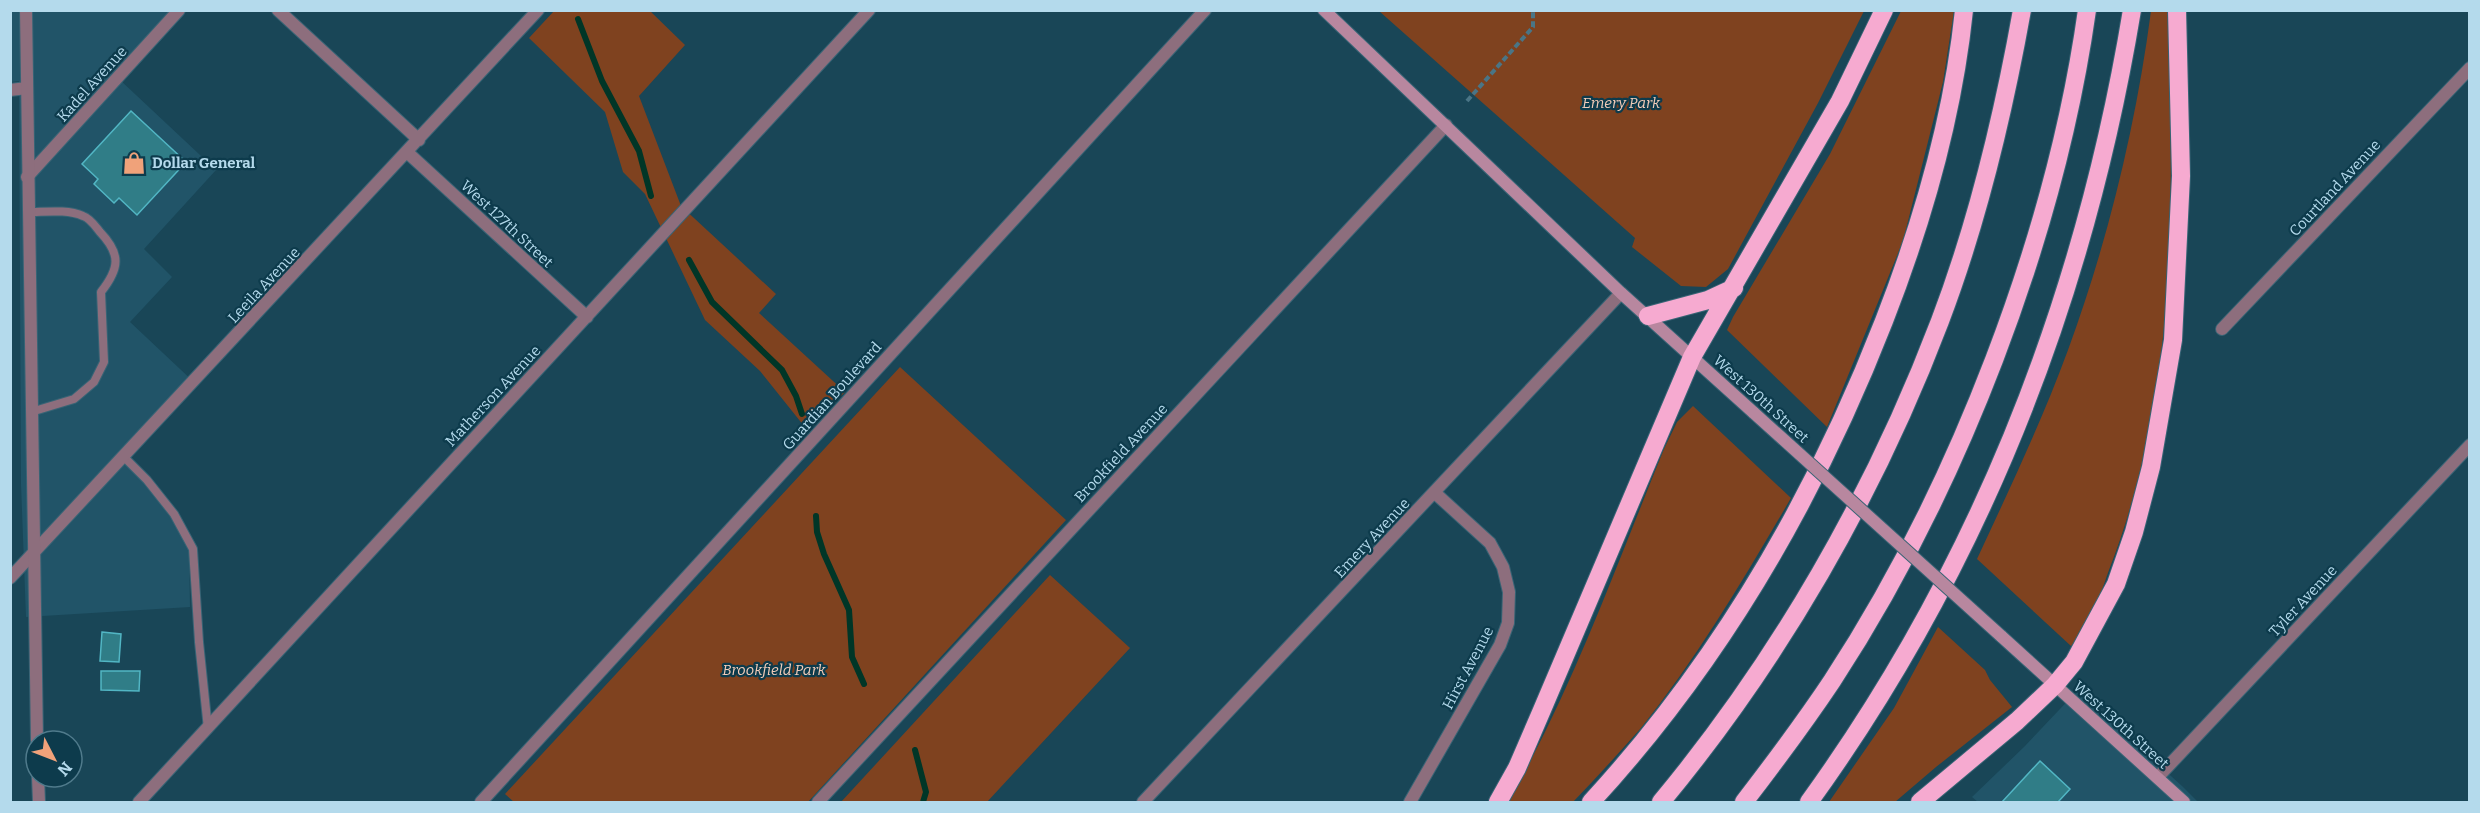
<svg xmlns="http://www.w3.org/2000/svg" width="2480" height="813" font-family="Bitter,serif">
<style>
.built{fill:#215468}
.green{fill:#7f421f}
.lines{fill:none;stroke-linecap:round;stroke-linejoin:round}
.stream{stroke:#003627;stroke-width:6}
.building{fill:#307d87;stroke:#52b6c4;stroke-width:1.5}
.service-casing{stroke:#386475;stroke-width:10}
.minor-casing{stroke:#386475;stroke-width:14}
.tertiary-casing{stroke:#386475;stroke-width:14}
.secondary-casing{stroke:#386475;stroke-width:14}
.motorway-casing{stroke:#386475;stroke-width:20}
.path{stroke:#4a7586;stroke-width:4;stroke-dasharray:6 3;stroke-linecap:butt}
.service{stroke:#8d6e7d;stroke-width:8}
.minor{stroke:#8d6e7d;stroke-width:12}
.tertiary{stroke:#8d6e7d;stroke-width:12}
.secondary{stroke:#b8879f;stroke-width:12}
.motorway{stroke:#f6aad0;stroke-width:18}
.secondary-bridge-casing{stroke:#386475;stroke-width:14;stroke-linecap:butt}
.secondary-bridge{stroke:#b8879f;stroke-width:12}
.labels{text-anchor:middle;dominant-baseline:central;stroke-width:4.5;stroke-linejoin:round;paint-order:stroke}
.street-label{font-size:15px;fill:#b4daec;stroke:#0d3b4c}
.park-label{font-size:15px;font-style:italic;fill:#f3ccb8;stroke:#0d3b4c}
.poi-label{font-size:15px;font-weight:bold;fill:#b4daec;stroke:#0d3b4c;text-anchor:start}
</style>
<rect width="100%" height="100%" fill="#194657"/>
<path class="built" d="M11 11H185L120 80 216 170 144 249 172 277 130 322 197 385 125 462 146 483 171 515 189 550 190 607 26 617 21 484 19 81 11 82Z
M2077 691 2182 786 2198 802H1978L1972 797 2024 747Z"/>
<path class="green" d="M649 10 685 45 639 96 681 206 776 294 759 313 845 392 808 431 760 371 705 320 645 194 623 172 605 112 529 38 554 11Z
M1379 11H1378H1864L1818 103 1728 269 1706 287 1681 286 1632 247 1635 238Z
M1901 11H1954L1943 82 1903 241 1827 427 1727 330 1733 317 1830 154Z
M2151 11H2169C2172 201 2180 388 2109 570 2103 586 2093 620 2084 633 2080 638 2075 642 2071 646L1977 559C2009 490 2042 421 2068 350 2108 241 2136 125 2151 11Z
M900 367 1066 520 808 802H514L505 794Z
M1693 406 1791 498C1745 577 1698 657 1641 728 1619 753 1596 778 1573 802H1508C1572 690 1615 569 1664 449L1677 422Z
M1050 575 1130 648 987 802H841Z
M1938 627 1985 670 1990 680 2012 707 1936 767 1895 802H1829L1894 708Z"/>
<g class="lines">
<path class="stream" d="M578 19 602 81 639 151 651 196
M689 260 712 302 782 370 796 396 802 414
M816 516 817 532 824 554 849 610 852 657 864 684
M915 750 926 792 923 802"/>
</g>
<path class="building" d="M131 111 186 162 137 215 119 198 114 203 94 184 98 179 82 164Z
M102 632 121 634 119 662 100 661Z
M101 671H140L139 691 101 690Z
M2040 761 2070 789 2058 802H2002Z"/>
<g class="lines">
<g class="service-casing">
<path id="service" d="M28 212C45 212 67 209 83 216 90 218 96 227 100 232 121 254 120 268 101 292L104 362 94 382 74 399 31 412
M124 457 147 480 174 514 193 549 199 642 208 729"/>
</g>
<g class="minor-casing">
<path id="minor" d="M278 10 419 140
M10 90 27 88
M408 153 587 317
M27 177 179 10
M2222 329 2470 68
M10 578 538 10
M2158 777 2470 445
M139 802 869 10
M481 802 1205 10
M818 802 1446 125
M1143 802 1621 293
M1410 802 1500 645 1508 623 1509 592 1503 567 1490 543 1435 493"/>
</g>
<g class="tertiary-casing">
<path id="tertiary" d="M26 10 37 741
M38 777 39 802"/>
</g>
<g class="secondary-casing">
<path id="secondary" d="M1324 10 1621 293 1754 413
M2001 636 2184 802"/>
</g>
<g class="motorway-casing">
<path id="motorway" d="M1648 316 1708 300 1734 288
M1498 802 1517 768 1542 710 1692 357 1840 101 1884 10
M1591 802C1719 663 1815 498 1884 321 1923 221 1953 118 1964 10
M1661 802C1779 660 1874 495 1940 321 1978 221 2003 116 2022 10
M1744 802C1774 763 1804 723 1832 681 1957 490 2055 237 2087 10
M1809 802C1981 564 2084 300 2132 10
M1920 802 2017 721 2055 685 2074 662 2116 584 2134 532 2151 467 2173 340 2181 176 2177 10"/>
</g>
<path class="path" d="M1467 101 1533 27V10"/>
<use href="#service" class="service"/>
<use href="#minor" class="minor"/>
<use href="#tertiary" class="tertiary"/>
<use href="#secondary" class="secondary"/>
<use href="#motorway" class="motorway"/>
<g class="secondary-bridge-casing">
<path id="secondary-bridge" d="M1754 413 2001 636"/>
</g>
<use href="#secondary-bridge" class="secondary-bridge"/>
</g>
<defs>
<g id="shop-bare" transform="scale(1.8)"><path d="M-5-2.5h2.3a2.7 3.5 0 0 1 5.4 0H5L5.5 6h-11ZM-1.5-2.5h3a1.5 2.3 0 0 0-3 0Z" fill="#f0a27a" stroke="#0d3b4c" stroke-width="2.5" paint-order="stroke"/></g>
</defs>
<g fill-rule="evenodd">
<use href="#shop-bare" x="134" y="163"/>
</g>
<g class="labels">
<g class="street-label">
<text transform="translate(92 84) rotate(-48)">Kadel Avenue</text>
<text transform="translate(2335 188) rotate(-47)">Courtland Avenue</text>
<text transform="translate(507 224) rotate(43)">West 127th Street</text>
<text transform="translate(264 285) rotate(-47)">Leeila Avenue</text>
<text transform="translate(493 396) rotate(-47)">Matherson Avenue</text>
<text transform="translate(832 396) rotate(-48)">Guardian Boulevard</text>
<text transform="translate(1761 399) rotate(42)">West 130th Street</text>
<text transform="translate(1121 453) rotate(-47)">Brookfield Avenue</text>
<text transform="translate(1372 538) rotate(-47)">Emery Avenue</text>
<text transform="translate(2303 601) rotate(-47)">Tyler Avenue</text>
<text transform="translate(1468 668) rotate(-62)">Hirst Avenue</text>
<text transform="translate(2121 725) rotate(42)">West 130th Street</text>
</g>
<g class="park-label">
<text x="1621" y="103">Emery Park</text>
<text x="774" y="670">Brookfield Park</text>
</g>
<g class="poi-label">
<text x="152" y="163">Dollar General</text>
</g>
</g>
<rect width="2480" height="813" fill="none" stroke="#b4daec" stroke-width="24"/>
<g transform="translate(54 759) rotate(132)"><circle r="28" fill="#0d3b4c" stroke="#507b8c" stroke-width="1.5"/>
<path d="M0-4.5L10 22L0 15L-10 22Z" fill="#f0a27a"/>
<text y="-9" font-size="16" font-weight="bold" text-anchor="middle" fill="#b4daec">N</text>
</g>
</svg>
